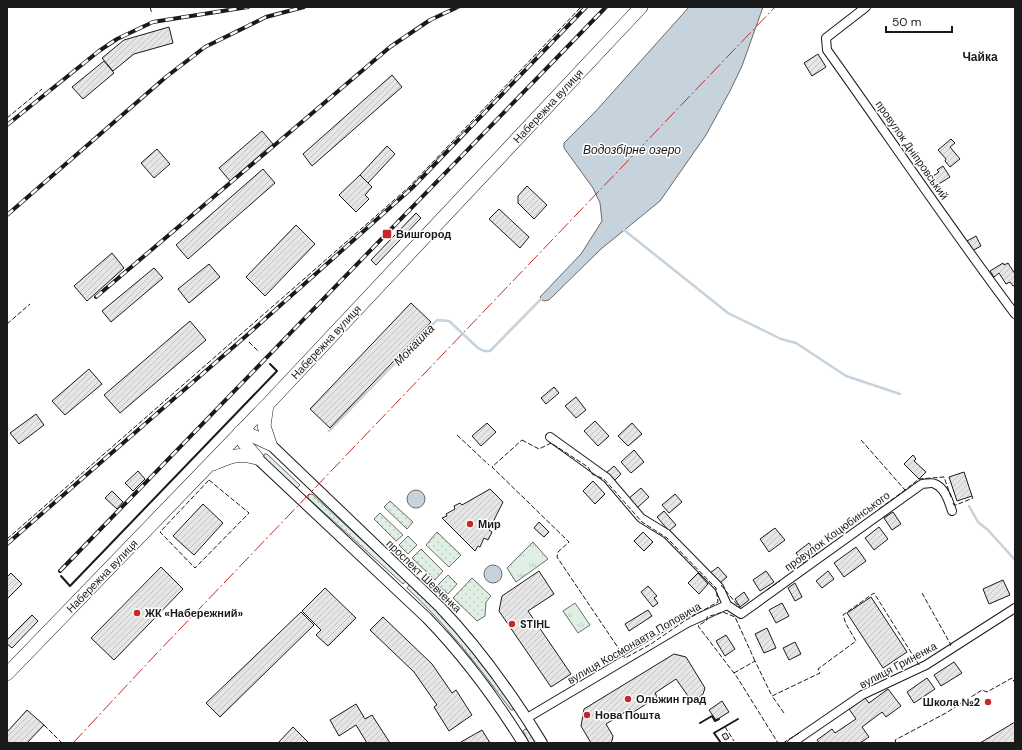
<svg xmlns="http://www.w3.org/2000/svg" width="1022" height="750" font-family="'DM Sans',sans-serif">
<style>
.grass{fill:url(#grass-dots);stroke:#6a6a6a}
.park{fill:url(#park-tufts);stroke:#6a6a6a}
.water{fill:#c6d2dc;stroke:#6a6a6a}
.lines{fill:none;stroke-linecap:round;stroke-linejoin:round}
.stream{stroke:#c6d2dc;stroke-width:2.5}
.building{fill:url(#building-hatch);stroke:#1a1a1a}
.minor-casing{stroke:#1a1a1a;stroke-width:10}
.tertiary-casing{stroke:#1a1a1a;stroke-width:12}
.primary-casing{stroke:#1a1a1a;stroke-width:14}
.minor{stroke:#fff;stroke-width:8}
.tertiary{stroke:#fff;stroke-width:10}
.primary{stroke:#fff;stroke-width:13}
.rail-casing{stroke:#1a1a1a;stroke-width:4}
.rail{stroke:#fff;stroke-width:2.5;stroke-dasharray:8;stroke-linecap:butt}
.fence{stroke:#1a1a1a;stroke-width:1;stroke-dasharray:5 2;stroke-linecap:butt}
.wall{stroke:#1a1a1a;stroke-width:2}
.power{stroke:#c62828;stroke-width:1;stroke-dasharray:14 3 2 3;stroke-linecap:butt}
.poi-dot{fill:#c62828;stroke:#fff;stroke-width:1.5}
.labels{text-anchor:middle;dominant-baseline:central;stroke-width:3;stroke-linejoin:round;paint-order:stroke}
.street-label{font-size:11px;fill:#1a1a1a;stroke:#fff}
.poi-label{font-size:11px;font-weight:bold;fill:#1a1a1a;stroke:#fff;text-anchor:start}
.neighbourhood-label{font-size:12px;font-weight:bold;fill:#1a1a1a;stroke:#fff}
.water-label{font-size:12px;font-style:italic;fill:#1a1a1a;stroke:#fff}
</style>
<defs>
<pattern id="grass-dots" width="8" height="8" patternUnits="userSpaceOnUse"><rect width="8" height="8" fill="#e0efe3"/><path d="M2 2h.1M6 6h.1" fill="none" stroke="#c0ccc2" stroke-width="1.8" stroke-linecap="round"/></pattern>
<pattern id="park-tufts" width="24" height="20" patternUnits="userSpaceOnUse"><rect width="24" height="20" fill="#e0efe3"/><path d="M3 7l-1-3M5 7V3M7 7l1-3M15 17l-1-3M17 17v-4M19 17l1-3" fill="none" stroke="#c0ccc2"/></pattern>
<pattern id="building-hatch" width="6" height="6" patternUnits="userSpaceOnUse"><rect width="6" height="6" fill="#e6e6e6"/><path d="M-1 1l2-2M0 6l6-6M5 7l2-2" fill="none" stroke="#c5c5c5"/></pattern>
</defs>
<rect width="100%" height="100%" fill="#fff"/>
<path class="grass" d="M264 454H267L300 485 297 488 264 458Z
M312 494 406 581 403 584 308 498V495Z
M390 501 413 522 407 529 384 507Z
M380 513 403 535 396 541 374 519Z
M437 532 461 555 449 567 426 545Z
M408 536 417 545 408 554 399 545Z
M421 549 443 571 435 580 412 558Z
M448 575 457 584 448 594 438 585Z
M472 578 491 596 486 602 485 616 477 621 453 598Z
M410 584 442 615 477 657 514 708 513 710H511C478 666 447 625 407 588Z
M525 729 528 730 536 743H529L523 731Z"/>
<path class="park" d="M533 542 548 559 516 582 507 568Z
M575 603 590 625 578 633 563 611Z"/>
<path class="water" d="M689 7H763L742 66 730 91 706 135 660 201 601 249 549 300 544 301 541 299 540 297 581 254 602 221 600 203 593 188 564 148V143L595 112Z
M407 499a9 9 0 1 1 18 0a9 9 0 1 1-18 0Z
M484 574a9 9 0 1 1 18 0a9 9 0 1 1-18 0Z"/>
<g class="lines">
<path class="stream" d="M624 230 728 313 781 339 796 343 846 376 900 394
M329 431 437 320 449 321 478 348 484 351H490L541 299
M969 506 978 522 988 530 1015 560"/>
</g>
<path class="building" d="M169 27 173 43 134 54 113 71 102 58 124 40Z
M818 54 826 67 812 76 804 63Z
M104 61 114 73 83 99 72 87Z
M392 75 402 87 312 166 303 154Z
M262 131 273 144 230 181 219 168Z
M951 139 955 143 950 147 960 159 950 167 945 161 946 159 938 150Z
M387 146 395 154 368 183 360 175Z
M157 149 170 164 154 178 141 163Z
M943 166 950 177 934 187 929 179 939 172 937 170Z
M263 169 275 183 188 259 176 245Z
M360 175 372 187 365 195 369 199 356 212 339 195Z
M527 186 547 205 534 219 518 203V196Z
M499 209 529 237 520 248 489 219Z
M416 213 421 218 376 265 371 260Z
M296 225 315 244 265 296 246 277Z
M976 236 981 246 972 251 967 241Z
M112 253 124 268 87 301 74 286Z
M1003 263 1004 265 1008 263 1015 274V285L1013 286 1010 282 1006 284 999 273 994 277 990 271Z
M209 264 220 277 189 303 178 289Z
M154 268 163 278 111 322 102 311Z
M411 303 431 322 330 428 310 409Z
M190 321 206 340 120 413 104 395Z
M89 369 102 384 65 415 52 401Z
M554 387 559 393 546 404 541 398Z
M576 397 586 410 576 418 565 406Z
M36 414 44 425 19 444 10 433Z
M595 421 609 436 598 446 584 431Z
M487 423 496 432 481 446 472 436Z
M632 423 642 434 628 446 618 436Z
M634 450 644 462 631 473 621 462Z
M913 455 916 459 914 461 926 472 919 479 904 464Z
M614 466 621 474 613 482 606 473Z
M138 471 145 479 133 491 125 483Z
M964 472 972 496 957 501 949 477Z
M593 481 605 494 595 504 583 491Z
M641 488 649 497 637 508 628 499Z
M490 489 503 502 489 530 492 532 488 540 484 538 480 547 478 546 475 551 442 518 447 516 446 514 455 509 454 506 460 503 462 505Z
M112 491 123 502 117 509 105 498Z
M675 494 682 502 669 513 662 505Z
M203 504 223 523 194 555 173 536Z
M664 511 676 525 669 531 657 517Z
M893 512 901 524 892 530 884 518Z
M539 522 549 532 544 537 534 528Z
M879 527 888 539 874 550 865 538Z
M775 528 785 540 769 552 760 539Z
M643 532 653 542 644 551 634 541Z
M809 543 817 554 804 563 796 553Z
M856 547 866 561 844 577 834 563Z
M161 567 183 589 114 660 91 638Z
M718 567 727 577 720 583 710 573Z
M539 571 554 594 528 611 571 674 551 687 499 611 502 596Z
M766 571 774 582 760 591 753 580Z
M828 571 834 579 822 588 816 581Z
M11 573 22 584 7 599V577Z
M698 573 708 584 699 594 688 583Z
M1003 580 1010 595 989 604 983 589Z
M795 583 802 597 795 601 788 588Z
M648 586 657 596 654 598 658 603 653 607 641 592Z
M325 588 356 618 328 646 316 635 321 630 302 611Z
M744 592 749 600 740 607 735 599Z
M871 597 907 652 883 668 847 613Z
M782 603 789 616 776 623 769 610Z
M648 610 652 616 629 631 625 624Z
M301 612 314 625 220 717 206 703Z
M32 615 38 621 12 648 7 644V640Z
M383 617 432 664 452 693 456 690 472 715 449 731 434 707 437 705 414 672 370 630Z
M767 628 776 648 764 653 755 634Z
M726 635 735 649 725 656 716 641Z
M795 642 801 654 789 660 783 648Z
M674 654 686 657 705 688 703 694 695 700 688 696 676 679 655 693 657 697 632 713 630 709 606 724 613 736 612 741 610 743H591L581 726 584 709Z
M954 662 962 673 941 686 934 675Z
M927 678 935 689 914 703 907 692Z
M888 689 901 706 886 717 882 712 862 727 869 737 860 743H819L817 740 832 729 835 733 856 719 849 709 865 698 869 703Z
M722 701 729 712 716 720 709 710Z
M356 704 365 719 372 715 390 743H367L356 725 339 736 330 720Z
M27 710 44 725 27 743H7V732Z
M1015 722V743H980Z
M293 727 309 743H278Z
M482 730 490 743H462L461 742Z
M726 733 729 738 725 740 722 735Z"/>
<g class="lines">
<g class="minor-casing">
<path id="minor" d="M866 7 826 38 827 50C890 138 950 228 1015 314
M727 605 741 614 922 484C926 484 932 482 935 484 945 488 949 502 952 511
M527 718 687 623 727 605 719 587 667 534 641 518 607 478 550 437
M792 743 862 695 926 665 1015 608"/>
</g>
<g class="tertiary-casing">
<path id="tertiary" d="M270 444 440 607C480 649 512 694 542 743
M257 458 427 618C464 656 495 698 523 743"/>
</g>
<g class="primary-casing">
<path id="primary" d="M267 405 264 426 270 444
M240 432 251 435 270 444
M240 432 244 443 257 458
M213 464C231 456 237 453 257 458
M7 674 267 405 641 7"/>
</g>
<use href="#minor" class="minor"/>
<use href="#tertiary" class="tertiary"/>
<use href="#primary" class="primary"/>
<g class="rail-casing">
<path id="rail" d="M7 125 99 51 117 39 153 22 248 7
M7 215 166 77 205 47 266 17 304 7
M96 297 390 47 430 20 458 7
M7 544 246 336 412 188 586 7
M60 571 606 7"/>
</g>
<use href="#rail" class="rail"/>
<path class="fence" d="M150 7 152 14
M7 118 42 89
M7 324 30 304
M249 342 259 352
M457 435 489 465
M522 440 539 449 551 443 588 467 592 474 604 479 642 522 667 538 716 588 718 602 686 620 651 644 625 658 557 557 558 552 569 542 492 467Z
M861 440 905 490 919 479 944 477 951 497
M209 480 249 513 195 568 160 532Z
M953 503 954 505H956L973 498 972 496
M879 509 905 490
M7 539 409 187 581 7
M721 585 740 608
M767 590 780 581
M922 593 951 645 949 646
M755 661 735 617 723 612 707 617V620L698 626 737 677 778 743
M734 673 755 661 772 696
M784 713 772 696 820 673 818 669 856 641 846 624 843 615 874 593 919 665 920 664
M44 725 62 743
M725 727 734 741
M783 743 799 733
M896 743 895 740 946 713 982 690 987 692 1012 678 1015 683"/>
<path class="wall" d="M61 576 70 586 277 371 270 364
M700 723 712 716 715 721 719 719
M721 743 714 733 738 719"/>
<path class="power" d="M73 743 158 652 775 7"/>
</g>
<g class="poi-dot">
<rect x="382" y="229" width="10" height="10" rx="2"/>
<circle cx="470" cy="524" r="4"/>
<circle cx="137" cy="613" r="4"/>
<circle cx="512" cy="624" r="4"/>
<circle cx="628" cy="699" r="4"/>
<circle cx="988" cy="702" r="4"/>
<circle cx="587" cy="715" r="4"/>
</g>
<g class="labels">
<g class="street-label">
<text transform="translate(548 106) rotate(-47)">Набережна вулиця</text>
<text transform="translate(912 150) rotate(55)">провулок Дніпровський</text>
<text transform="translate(326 342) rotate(-47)">Набережна вулиця</text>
<text transform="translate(837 531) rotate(-36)">провулок Коцюбинського</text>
<text transform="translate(102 576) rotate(-46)">Набережна вулиця</text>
<text transform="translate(424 576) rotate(44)">проспект Шевченка</text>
<text transform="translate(634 643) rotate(-30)">вулиця Космонавта Поповича</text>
<text transform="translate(898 665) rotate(-28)">вулиця Гриненка</text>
</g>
<g class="poi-label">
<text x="396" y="234">Вишгород</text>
<text x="478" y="524">Мир</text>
<text x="145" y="613">ЖК «Набережний»</text>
<text x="520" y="624">STIHL</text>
<text x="636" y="699">Ольжин град</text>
<text x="980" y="702" text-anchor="end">Школа №2</text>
<text x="595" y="715">Нова Пошта</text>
</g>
<g class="neighbourhood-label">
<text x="980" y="57">Чайка</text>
</g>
<g class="water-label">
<text x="632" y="150">Водозбірне озеро</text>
<text transform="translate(414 345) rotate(-46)">Монашка</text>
</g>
</g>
<rect width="1022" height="750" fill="none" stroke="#1a1a1a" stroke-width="16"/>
<path d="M886 26v6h66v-6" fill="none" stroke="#1a1a1a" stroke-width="2"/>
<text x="892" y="26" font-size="12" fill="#1a1a1a" stroke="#ffffff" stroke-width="3" paint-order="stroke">50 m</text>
</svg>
